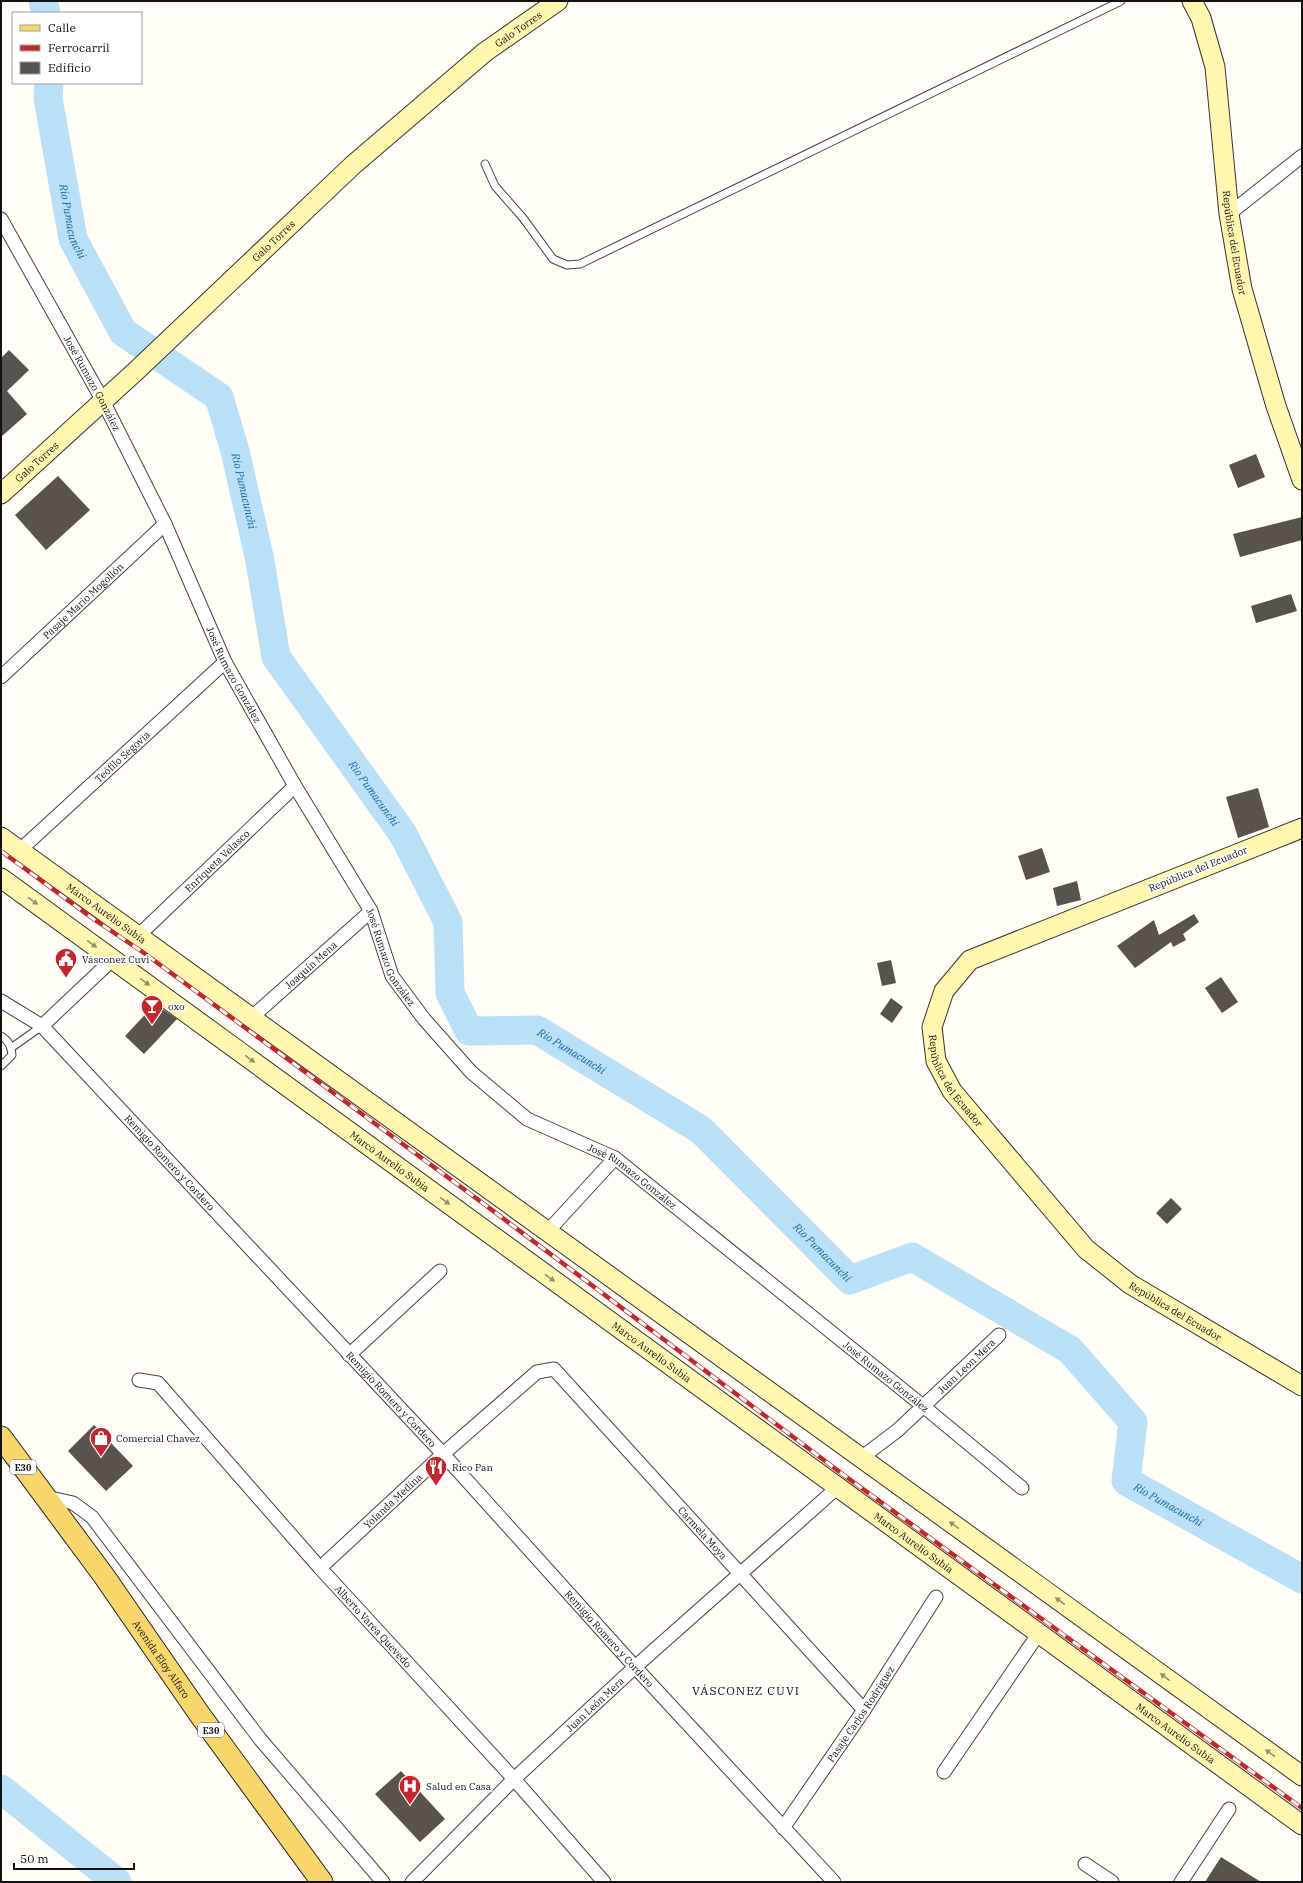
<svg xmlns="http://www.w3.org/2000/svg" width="1303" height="1883" font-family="'IBM Plex Serif',serif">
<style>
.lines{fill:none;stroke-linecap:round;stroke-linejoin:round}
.river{stroke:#b9e0f7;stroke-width:29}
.building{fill:#5a524d}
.lane-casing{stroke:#444;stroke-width:9}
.street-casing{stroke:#444;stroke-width:15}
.secondary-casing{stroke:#333;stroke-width:21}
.primary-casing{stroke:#222;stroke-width:23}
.lane{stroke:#fff;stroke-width:7}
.street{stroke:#fff;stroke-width:13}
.secondary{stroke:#fff6b0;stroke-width:19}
.primary{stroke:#f9d66b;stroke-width:21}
.rail-casing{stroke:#c4262e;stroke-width:4.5}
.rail{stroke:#fff;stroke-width:3;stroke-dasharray:9;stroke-linecap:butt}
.oneway{fill:#948f68}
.labels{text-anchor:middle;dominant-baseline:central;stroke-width:4;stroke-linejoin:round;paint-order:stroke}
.shield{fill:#fff;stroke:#585858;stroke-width:1}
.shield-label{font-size:9px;font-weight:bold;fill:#111}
.street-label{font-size:10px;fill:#111;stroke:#fff}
.poi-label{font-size:10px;fill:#111;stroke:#fff;text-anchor:start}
.water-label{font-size:11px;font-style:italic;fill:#1768a6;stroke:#fff}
.quarter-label{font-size:12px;letter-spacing:1px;fill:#111;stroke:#fff}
</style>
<rect width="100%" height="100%" fill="#fffdf5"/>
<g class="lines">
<g class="river">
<path d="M43 1 46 13"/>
<path id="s1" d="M49 83 48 98 73 239 123 332 219 397 235 451 259 556 276 657 403 834 448 922 450 993 469 1031 537 1030 701 1130 850 1280 912 1257 1070 1350 1133 1422 1126 1481 1302 1579"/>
<path d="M1 1789 117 1882"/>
</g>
</g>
<path class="building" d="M9 350 29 370 7 391 27 414 1 437V358Z
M1256 454 1265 477 1238 488 1229 465Z
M58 476 90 510 46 550 15 515Z
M1302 517V540L1240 557 1233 534Z
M1291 594 1297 611 1256 623 1251 606Z
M1258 788 1269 827 1238 838 1226 797Z
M1042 848 1050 872 1026 880 1018 856Z
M1077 881 1081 900 1057 906 1053 888Z
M1194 914 1199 922 1183 934 1186 940 1173 947 1171 942 1135 968 1117 946 1154 920 1159 935Z
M891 960 896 983 882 986 877 963Z
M1221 977 1238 1002 1222 1013 1205 988Z
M891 998 903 1007 892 1023 880 1014Z
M155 1004 177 1019 144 1054 125 1036Z
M1171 1198 1182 1209 1167 1224 1156 1213Z
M94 1425 133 1466 106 1491 68 1451Z
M401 1771 445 1819 420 1842 375 1794Z
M1221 1857 1261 1882H1205Z"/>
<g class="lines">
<g class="lane-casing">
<path id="lane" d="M485 164 495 186 523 218 553 259 567 265 580 264 1121 1
M1 1036C9 1041 11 1046 12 1055L1 1066
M11 1048 42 1026"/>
</g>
<g class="street-casing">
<g id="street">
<path d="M1229 214 1302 156"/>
<path id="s2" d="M1 219 103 401 165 524 225 662 295 786 371 911 392 976 424 1019 471 1072 527 1119 615 1158 923 1406 1022 1488"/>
<path id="s3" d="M1 677 165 524"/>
<path id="s4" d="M19 851 225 662"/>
<path id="s5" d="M138 936 295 786"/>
<path id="s6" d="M1 1001 42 1026 443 1454 635 1667 834 1882"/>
<path id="s7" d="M251 1018 371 911"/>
<path d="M42 1026 113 959"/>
<path d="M548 1231 615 1158"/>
<path d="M349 1355 440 1271"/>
<path id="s8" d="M139 1380 158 1383 320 1568 514 1779 604 1882"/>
<path id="s9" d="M861 1458 898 1430 999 1335"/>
<path d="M46 1497 73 1503 92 1517 260 1739 383 1882"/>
<path id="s10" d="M320 1568 443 1454 537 1372 554 1369 864 1710"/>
<path d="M944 1772 1039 1633"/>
<path id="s11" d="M783 1828 864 1710 936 1597"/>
<path d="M1085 1864 1112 1882"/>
<path id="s12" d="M412 1882 514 1779 635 1667 838 1487"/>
<path d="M1181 1882 1229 1809"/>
</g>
</g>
<g class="secondary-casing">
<g id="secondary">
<path id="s13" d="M1192 1 1201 18 1215 67 1229 214 1242 289 1276 406 1302 480"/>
<path id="s14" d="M1 494 136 371 353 165 485 52 558 1"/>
<path id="s15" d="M1302 828 970 960 944 991 932 1027 936 1061 952 1091 1086 1249 1130 1284 1302 1386"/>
<path id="s16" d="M1 837 1302 1776"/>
<path id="s17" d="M1 878 1302 1825"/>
</g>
</g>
<g class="primary-casing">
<g id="primary">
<path id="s18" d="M1 1437 104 1576 200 1715 322 1882"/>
</g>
</g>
<use href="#lane" class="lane"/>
<use href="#street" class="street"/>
<use href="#secondary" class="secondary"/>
<use href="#primary" class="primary"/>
<g class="rail-casing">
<path id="rail" d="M1 851 92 918 144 953 484 1204 845 1476 1302 1808"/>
</g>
<use href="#rail" class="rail"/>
</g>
<defs><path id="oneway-solid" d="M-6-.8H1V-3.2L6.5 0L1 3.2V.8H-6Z"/></defs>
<g class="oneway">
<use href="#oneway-solid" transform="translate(33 901) rotate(36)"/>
<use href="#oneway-solid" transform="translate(92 944) rotate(36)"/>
<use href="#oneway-solid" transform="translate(145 982) rotate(36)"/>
<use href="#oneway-solid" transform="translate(250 1059) rotate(36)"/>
<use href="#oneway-solid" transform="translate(445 1201) rotate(36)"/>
<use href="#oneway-solid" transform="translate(550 1278) rotate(36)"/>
<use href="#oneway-solid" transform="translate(954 1525) rotate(-144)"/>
<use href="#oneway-solid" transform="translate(1060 1601) rotate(-144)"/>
<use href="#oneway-solid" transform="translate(1165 1677) rotate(-144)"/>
<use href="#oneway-solid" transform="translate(1270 1753) rotate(-144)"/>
</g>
<defs>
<g id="civic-pin" transform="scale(1.15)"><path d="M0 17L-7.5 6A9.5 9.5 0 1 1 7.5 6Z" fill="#c4262e" stroke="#fff"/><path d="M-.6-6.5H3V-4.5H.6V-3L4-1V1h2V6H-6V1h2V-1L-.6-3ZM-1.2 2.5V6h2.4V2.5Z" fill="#fff"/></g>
<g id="bar-pin" transform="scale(1.15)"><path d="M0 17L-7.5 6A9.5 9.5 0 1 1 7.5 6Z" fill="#c4262e" stroke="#fff"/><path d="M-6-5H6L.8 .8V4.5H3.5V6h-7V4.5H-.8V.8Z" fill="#fff"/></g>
<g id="shop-pin" transform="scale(1.15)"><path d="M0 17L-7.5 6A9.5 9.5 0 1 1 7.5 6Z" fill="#c4262e" stroke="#fff"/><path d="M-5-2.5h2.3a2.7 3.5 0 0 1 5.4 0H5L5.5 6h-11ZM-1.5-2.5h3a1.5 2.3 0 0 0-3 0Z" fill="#fff"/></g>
<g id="restaurant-pin" transform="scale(1.15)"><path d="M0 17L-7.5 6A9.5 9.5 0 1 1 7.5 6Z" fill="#c4262e" stroke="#fff"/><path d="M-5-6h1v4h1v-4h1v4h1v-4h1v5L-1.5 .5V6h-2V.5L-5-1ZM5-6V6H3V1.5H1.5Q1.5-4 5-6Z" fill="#fff"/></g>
<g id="hospital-pin" transform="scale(1.15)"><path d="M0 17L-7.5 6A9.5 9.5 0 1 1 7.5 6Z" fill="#c4262e" stroke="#fff"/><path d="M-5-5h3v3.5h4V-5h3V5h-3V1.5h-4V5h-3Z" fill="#fff"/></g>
</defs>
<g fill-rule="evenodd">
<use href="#civic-pin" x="66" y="959"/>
<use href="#bar-pin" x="152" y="1006"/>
<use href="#shop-pin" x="101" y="1438"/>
<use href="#restaurant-pin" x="436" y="1467"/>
<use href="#hospital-pin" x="410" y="1786"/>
</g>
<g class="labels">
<g class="shield">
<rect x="10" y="1460" width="26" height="14" rx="3"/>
<rect x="198" y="1723" width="26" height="14" rx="3"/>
</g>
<g class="shield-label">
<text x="23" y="1467">E30</text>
<text x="211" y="1730">E30</text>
</g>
<g class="street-label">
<text stroke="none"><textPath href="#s14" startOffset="696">Galo Torres</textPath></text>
<text stroke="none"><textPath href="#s14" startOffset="372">Galo Torres</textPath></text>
<text stroke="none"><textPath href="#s13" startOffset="247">República del Ecuador</textPath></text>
<text stroke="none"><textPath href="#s2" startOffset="188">José Rumazo González</textPath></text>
<text stroke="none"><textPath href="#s14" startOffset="48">Galo Torres</textPath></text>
<text stroke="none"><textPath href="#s3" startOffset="112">Pasaje Mario Mogollón</textPath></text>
<text stroke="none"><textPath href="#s2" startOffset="512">José Rumazo González</textPath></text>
<text stroke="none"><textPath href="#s4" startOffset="140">Teófilo Segovia</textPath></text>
<text stroke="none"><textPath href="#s5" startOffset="109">Enriqueta Velasco</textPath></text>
<text transform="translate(1198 869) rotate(-22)">República del Ecuador</text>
<text stroke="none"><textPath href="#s16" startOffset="130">Marco Aurelio Subia</textPath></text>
<text stroke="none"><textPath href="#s2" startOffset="836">José Rumazo González</textPath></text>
<text stroke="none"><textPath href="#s7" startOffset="80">Joaquín Mena</textPath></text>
<text stroke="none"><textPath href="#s15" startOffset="496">República del Ecuador</textPath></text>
<text stroke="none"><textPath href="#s17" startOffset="481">Marco Aurelio Subia</textPath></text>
<text stroke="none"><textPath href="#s6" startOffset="235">Remigio Romero y Cordero</textPath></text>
<text stroke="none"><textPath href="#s2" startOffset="1172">José Rumazo González</textPath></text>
<text stroke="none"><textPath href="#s15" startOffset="820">República del Ecuador</textPath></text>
<text stroke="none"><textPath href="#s17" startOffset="805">Marco Aurelio Subia</textPath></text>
<text stroke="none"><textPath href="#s9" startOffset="140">Juan Leon Mera</textPath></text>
<text stroke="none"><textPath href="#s2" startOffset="1496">José Rumazo González</textPath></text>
<text stroke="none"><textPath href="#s6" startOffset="559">Remigio Romero y Cordero</textPath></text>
<text stroke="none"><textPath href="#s10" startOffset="99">Yolanda Medina</textPath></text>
<text stroke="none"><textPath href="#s10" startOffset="531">Carmela Moya</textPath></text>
<text stroke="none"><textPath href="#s17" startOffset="1129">Marco Aurelio Subia</textPath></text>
<text stroke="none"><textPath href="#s8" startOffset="344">Alberto Varea Quevedo</textPath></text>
<text stroke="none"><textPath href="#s6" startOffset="883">Remigio Romero y Cordero</textPath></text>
<text stroke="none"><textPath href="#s18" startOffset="274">Avenida Eloy Alfaro</textPath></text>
<text stroke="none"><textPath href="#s12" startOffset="255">Juan León Mera</textPath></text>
<text stroke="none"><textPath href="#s11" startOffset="138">Pasaje Carlos Rodríguez</textPath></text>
<text stroke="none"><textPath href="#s17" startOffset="1453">Marco Aurelio Subia</textPath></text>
</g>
<g class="poi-label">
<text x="82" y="959">Vásconez Cuvi</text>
<text x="168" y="1006">oxo</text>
<text x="116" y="1438">Comercial Chavez</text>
<text x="452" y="1467">Rico Pan</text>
<text x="426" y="1786">Salud en Casa</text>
</g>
<g class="water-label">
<text stroke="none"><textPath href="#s1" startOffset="141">Rio Pumacunchi</textPath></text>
<text stroke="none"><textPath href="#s1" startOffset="477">Rio Pumacunchi</textPath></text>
<text stroke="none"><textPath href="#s1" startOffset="814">Rio Pumacunchi</textPath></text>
<text stroke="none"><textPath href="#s1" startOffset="1185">Rio Pumacunchi</textPath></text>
<text stroke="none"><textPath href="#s1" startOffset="1509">Rio Pumacunchi</textPath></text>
<text stroke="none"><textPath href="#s1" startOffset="2001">Rio Pumacunchi</textPath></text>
</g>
<g class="quarter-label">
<text x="746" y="1690">VÁSCONEZ CUVI</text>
</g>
</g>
<rect width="1303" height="1883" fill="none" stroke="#111111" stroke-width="4"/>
<rect x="12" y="12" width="130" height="72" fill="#ffffff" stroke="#a0a0a0"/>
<rect x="20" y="25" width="20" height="6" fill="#f9d66b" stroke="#a0a0a0"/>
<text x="48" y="32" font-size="12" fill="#111111">Calle</text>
<rect x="20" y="45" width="20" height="6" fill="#c4262e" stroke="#a0a0a0"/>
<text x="48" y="52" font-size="12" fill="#111111">Ferrocarril</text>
<rect x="20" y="62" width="20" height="12" fill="#5a524d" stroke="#a0a0a0"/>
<text x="48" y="72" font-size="12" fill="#111111">Edificio</text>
<path d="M14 1863v6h120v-6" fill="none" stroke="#111111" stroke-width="2"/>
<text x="20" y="1863" font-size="12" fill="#111111" stroke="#ffffff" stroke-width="3" paint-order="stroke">50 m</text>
</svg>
